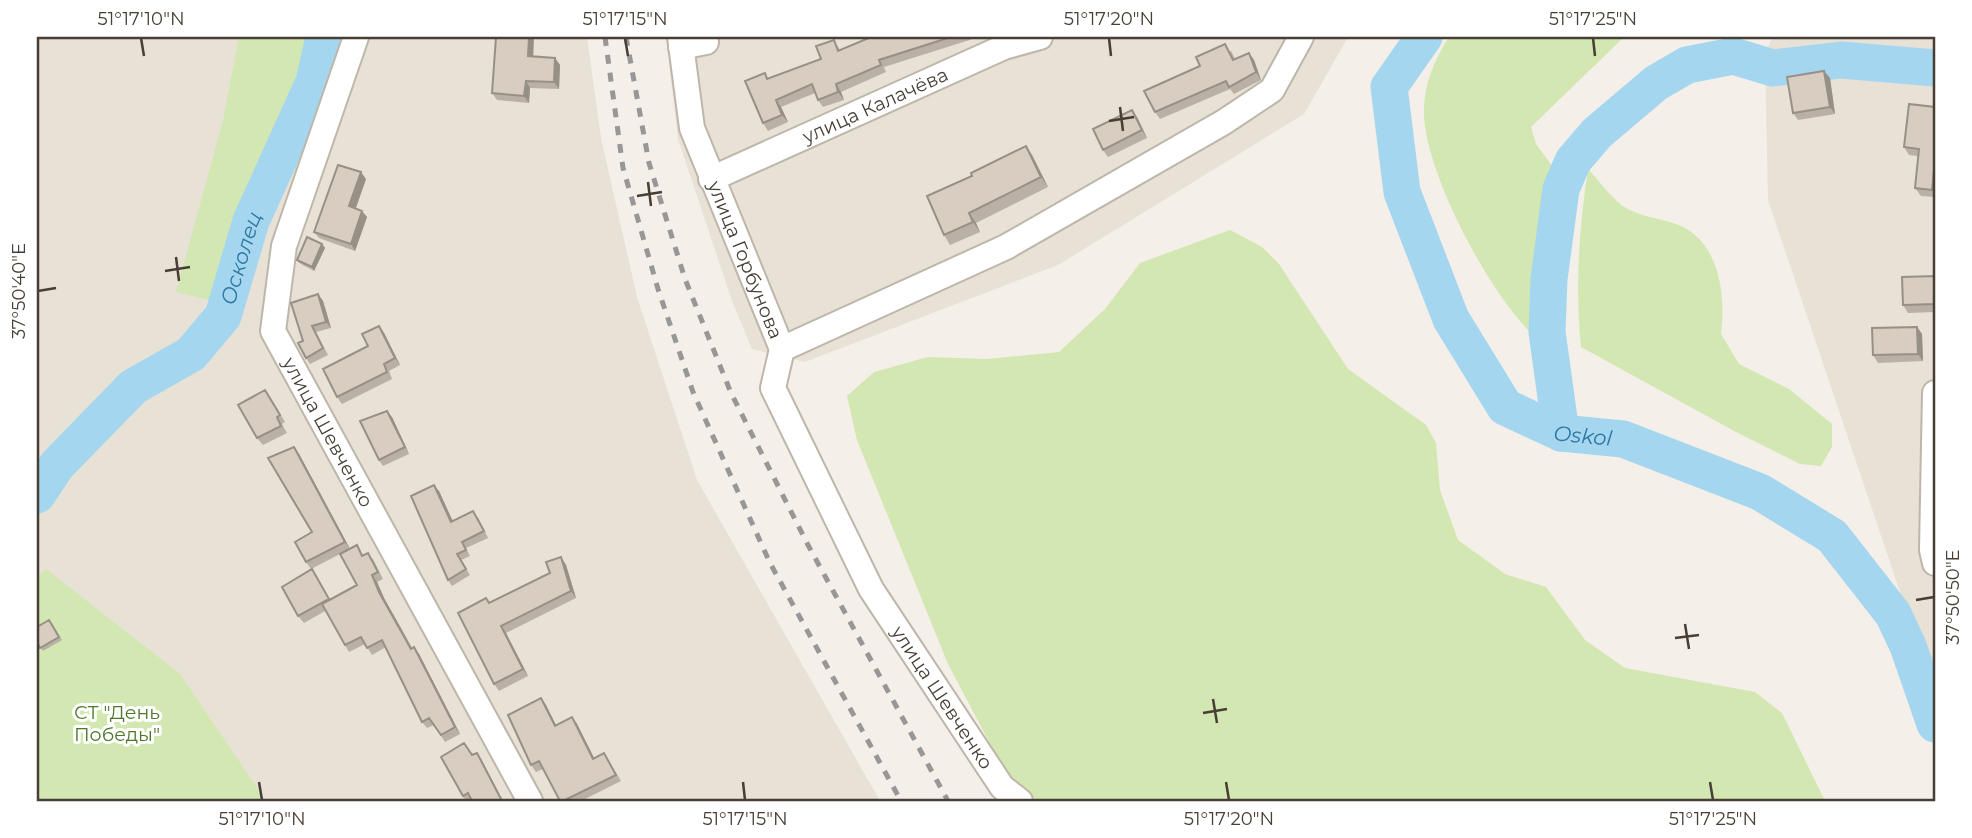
<svg xmlns="http://www.w3.org/2000/svg" width="1972" height="838" font-family="Montserrat,sans-serif">
<style>
.residential{fill:#e7e1d6}
.green{fill:#d2e7b1}
.lines{fill:none;stroke-linecap:round;stroke-linejoin:round}
.river{stroke:#a5d6ef;stroke-width:37}
.minor-casing{stroke:#bfb6aa;stroke-width:28}
.minor{stroke:#fff;stroke-width:24}
.rail{stroke:#979797;stroke-width:5;stroke-dasharray:9 9;stroke-linecap:butt}
.wall{fill:#bab0a5}
.shaded-wall{fill:#979086}
.building{fill:#d8cdc0;stroke:#979086;stroke-width:2}
.ticks{fill:none;stroke:#473f36;stroke-width:2.5}
.labels{text-anchor:middle;dominant-baseline:central;stroke-width:6;stroke-linejoin:round;paint-order:stroke}
.street-label{font-size:19px;fill:#473f36;stroke:#fff}
.park-label{font-size:19px;fill:#4d782a;stroke:#fff}
.water-label{font-size:21px;font-style:italic;fill:#2e78a2;stroke:#fff}
.neatline{fill:none;stroke:#473f36;stroke-width:2.5}
.ticks-label{font-size:18px;text-anchor:middle;fill:#473f36}
</style>
<rect width="100%" height="100%" fill="#f4efe8"/>
<path class="residential" d="M37 37H587L601 138 637 297 697 480 880 801H37Z
M666 37H1348L1304 114 1058 265 805 362 752 349 732 301 678 139Z
M1772 37H1935V696L1768 200 1765 55Z"/>
<path class="green" d="M239 37H333L312 86 286 177 233 305 176 292 223 121Z
M1456 37H1624L1531 127 1536 144 1555 170C1547 230 1543 287 1548 348 1498 313 1426 177 1424 115 1423 87 1433 63 1447 40Z
M1588 169C1600 181 1614 203 1630 210 1646 218 1665 219 1681 226 1720 244 1726 297 1721 334L1739 364 1789 389 1832 424V447L1821 466 1800 464 1736 432 1581 347C1575 286 1579 229 1588 169Z
M1230 230 1262 247 1279 264 1348 369 1426 425 1436 443 1440 490 1458 540 1505 574 1546 587 1585 640 1625 668 1755 692 1782 713 1825 801H1038L1006 774 948 664 857 440 847 396 874 372 928 357 987 359 1059 352 1105 309 1140 263Z
M46 569 180 674 266 801H37V577Z"/>
<g class="lines">
<g class="river">
<path id="s1" d="M1424 37 1389 87 1402 192 1451 319 1505 407 1561 433 1623 439 1760 492 1832 536 1893 614 1908 646 1935 724"/>
<path d="M1561 433 1547 332 1549 279 1561 189 1573 161 1597 133 1656 83 1687 65 1733 56 1773 68 1841 60 1935 68"/>
<path id="s2" d="M37 495 57 465 133 387 191 354 223 316 251 221 314 82 324 37"/>
</g>
<g class="minor-casing">
<g id="minor">
<path id="s3" d="M356 37 284 246 273 331 530 801"/>
<path id="s4" d="M680 37 692 128 782 349 773 388 871 589 1002 787 1020 801"/>
<path d="M681 47 706 42"/>
<path id="s5" d="M711 179 1004 47 1040 37"/>
<path d="M782 349 1006 247 1224 122 1272 90 1301 37"/>
<path d="M1935 393 1932 550 1935 563"/>
</g>
</g>
<use href="#minor" class="minor"/>
<path class="rail" d="M605 37 623 168 658 289 693 392 770 563 901 801
M626 37 649 163 685 279 731 393 808 545 948 801"/>
</g>
<path class="wall" d="M871 37H979L884 67 886 72 841 92 844 100 823 107 818 100 815 93 781 107 788 122 768 131 763 123 769 78 821 59 834 40 840 50Z
M1231 51 1235 59 1249 53 1254 60 1261 80 1234 94 1230 89 1160 119 1155 112 1200 66Z
M533 56 555 58 560 65 559 89 530 88 529 103 497 100 492 93Z
M1824 71 1830 78 1835 114 1798 120 1793 113Z
M1935 107V197L1921 196 1915 188 1918 156 1909 155 1904 147Z
M1137 117 1147 138 1108 157 1103 150Z
M1032 155 1048 187 976 223 980 232 950 245 944 235 972 176Z
M366 179 356 208 367 217 355 251 319 238 314 232Z
M322 244 325 248 314 271 299 263 297 260Z
M1935 276V312L1908 313 1903 305Z
M318 294 323 301 331 328 316 332 328 355 310 364 306 358 303 341Z
M379 326 384 333 400 365 389 371 392 379 342 404 337 397 368 346Z
M1917 327 1922 334 1923 361 1878 363 1873 355Z
M270 397 285 422 282 424 287 433 263 445 257 438Z
M392 417 409 454 383 466 379 460Z
M299 454 350 549 357 545 363 555 373 559 383 579 377 582 384 598 412 648 419 654 460 734 445 742 434 725 427 728 422 722 386 647 372 655 365 644 349 652 325 611 304 623 298 616 312 569 330 600 357 585 340 554 311 569 306 562 312 532Z
M439 491 452 522 478 517 488 538 466 548 470 556 461 560 470 575 452 586 448 580Z
M561 557 566 565 576 598 506 633 528 676 499 691 494 684 490 603 550 573Z
M49 620 62 640 43 651 37 642Z
M541 698 556 726 572 717 577 724 594 758 604 753 621 781 581 801H560L543 769 536 772 531 765Z
M477 753 481 759 503 801H472L471 800 466 801 463 796 472 755Z"/>
<path class="shaded-wall" d="M529 37H534L533 63 528 56Z
M1249 53 1254 60 1261 80 1256 72Z
M555 58 560 65 559 89 554 82Z
M1824 71 1830 78 1835 114 1830 107Z
M526 81 530 88 529 103 524 96Z
M836 84 841 92 844 100 838 92Z
M776 100 781 107 788 122 782 115Z
M1132 110 1137 117 1147 138 1142 130Z
M1026 146 1032 155 1048 187 1041 177Z
M1935 160V194L1932 190Z
M361 172 366 179 354 213 349 206Z
M362 211 367 217 355 251 351 244Z
M969 213 976 223 980 232 973 222Z
M322 244 325 248 314 271 312 267Z
M318 294 323 301 331 328 326 322Z
M379 326 384 333 400 365 395 358Z
M1917 327 1922 334 1923 361 1918 354Z
M387 411 392 417 409 454 405 447Z
M294 447 299 454 350 549 345 542Z
M434 485 439 491 456 528 451 522Z
M561 557 566 565 576 598 571 591Z
M372 575 377 582 384 598 416 655 379 592Z
M501 626 506 633 528 676 523 669Z
M414 647 419 654 460 734 455 727Z
M541 698 546 705 560 733 555 726Z
M572 717 577 724 598 766 593 759Z
M477 753 481 759 503 801H502Z"/>
<path class="building" d="M496 37H529L528 56 555 58 554 82 526 81 524 96 492 93Z
M871 37H951L879 60 881 65 836 84 838 92 818 100 812 84 776 100 782 115 763 123 745 81 765 73 767 79 821 59 816 46 834 40 838 51Z
M1225 44 1233 60 1249 53 1256 72 1229 87 1226 81 1155 112 1144 91 1200 66 1196 57Z
M1824 71 1830 107 1793 113 1787 77Z
M1909 104 1935 107V160L1932 190 1915 188 1919 149 1904 147Z
M1132 110 1142 130 1103 150 1093 129Z
M1026 146 1041 177 969 213 973 222 944 235 927 196 972 176 971 173Z
M338 165 361 172 349 206 362 211 351 244 314 232Z
M307 237 322 244 312 267 297 260Z
M1935 276V304L1903 305 1902 277Z
M318 294 326 322 312 326 323 348 306 358 298 343 303 341 291 303Z
M379 326 395 358 384 364 387 372 337 397 323 369 368 346 362 334Z
M1917 327 1918 354 1873 355 1872 328Z
M265 390 280 415 277 417 281 426 257 438 238 405Z
M387 411 405 447 379 460 360 421Z
M294 447 345 542 306 562 295 542 312 532 268 458Z
M434 485 451 522 473 511 484 531 462 542 466 550 457 554 466 569 448 580 411 496Z
M357 545 362 556 368 553 378 572 372 575 379 592 411 649 414 647 455 727 441 735 429 718 422 722 382 640 367 648 361 637 345 645 322 604 357 585 340 554Z
M561 557 571 591 501 626 523 669 494 684 458 613 486 598 489 603 550 573 546 562Z
M312 569 329 599 298 616 282 587Z
M49 620 59 637 40 648 37 642V627Z
M541 698 555 726 572 717 593 759 604 753 616 775 563 801H560L539 761 531 765 508 715Z
M464 743 472 755 477 753 502 801H472L468 793 463 796 441 757Z"/>
<path class="ticks" d="M141 38 144 56M625 38 628 56M1109 38 1111 56M1593 38 1595 56M1120 107 1123 131M1109 121 1134 117M648 182 651 206M637 196 662 192M176 257 179 281M165 271 190 267M38 291 56 288M1916 600 1934 597M1685 624 1689 649M1675 638 1699 635M1213 699 1217 723M1203 713 1227 709M259 782 262 800M743 782 745 800M1226 782 1229 800M1710 782 1713 800"/>
<g class="labels">
<g class="street-label">
<text stroke="none"><textPath href="#s5" startOffset="180">улица Калачёва</textPath></text>
<text stroke="none"><textPath href="#s4" startOffset="234">улица Горбунова</textPath></text>
<text stroke="none"><textPath href="#s3" startOffset="422">улица Шевченко</textPath></text>
<text stroke="none"><textPath href="#s4" startOffset="724">улица Шевченко</textPath></text>
</g>
<g class="park-label">
<text x="117" y="712">СТ "День<tspan x="117" dy="22">Победы"</tspan></text>
</g>
<g class="water-label">
<text stroke="none"><textPath href="#s2" startOffset="322">Осколец</textPath></text>
<text stroke="none"><textPath href="#s1" startOffset="490">Oskol</textPath></text>
</g>
</g>
<rect width="1972" height="838" fill="none" stroke="#ffffff" stroke-width="77"/>
<rect x="38" y="38" width="1896" height="762" class="neatline"/>
<g class="ticks-label">
<text x="141" y="25">51°17'10"N</text>
<text x="625" y="25">51°17'15"N</text>
<text x="1109" y="25">51°17'20"N</text>
<text x="1593" y="25">51°17'25"N</text>
<text transform="translate(19 291) rotate(-90)" y="6">37°50'40"E</text>
<text transform="translate(1953 597) rotate(-90)" y="6">37°50'50"E</text>
<text x="262" y="825">51°17'10"N</text>
<text x="745" y="825">51°17'15"N</text>
<text x="1229" y="825">51°17'20"N</text>
<text x="1713" y="825">51°17'25"N</text>
</g>
</svg>
